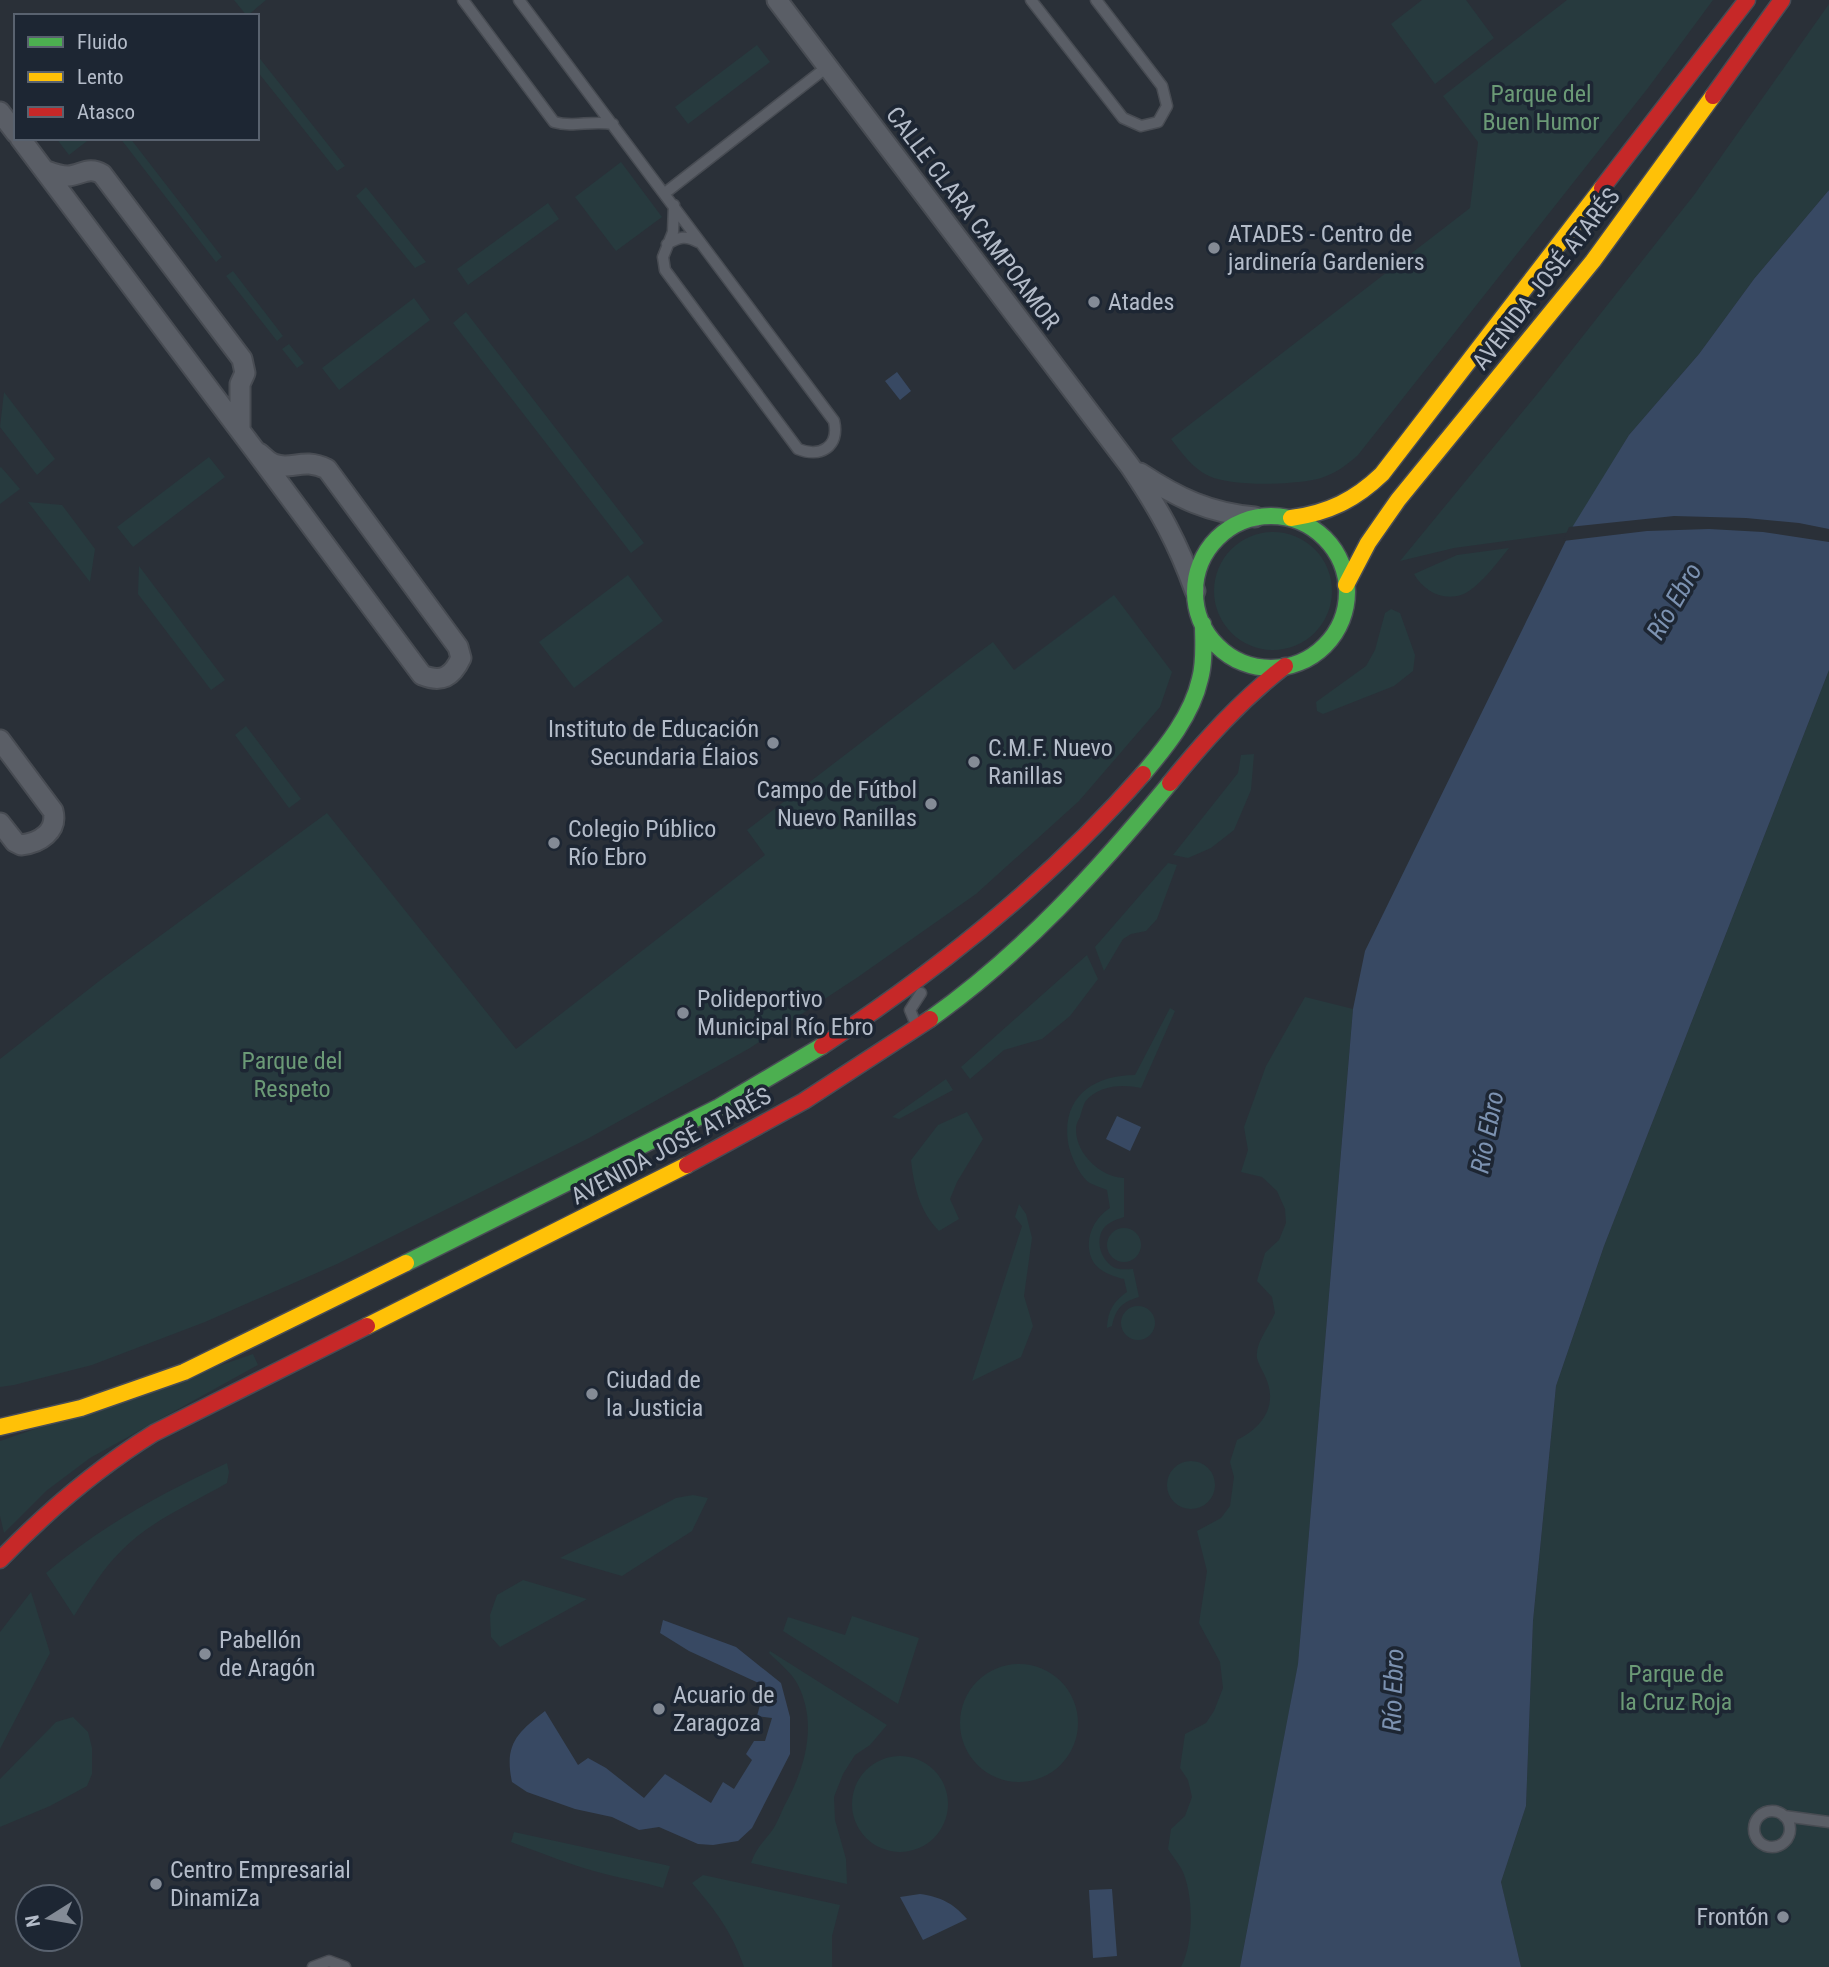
<svg xmlns="http://www.w3.org/2000/svg" width="1829" height="1967" font-family="'Roboto Condensed',sans-serif">
<style>
.green{fill:#273a3e}
.water{fill:#384963}
.pier{fill:#2a3038}
.lines{fill:none;stroke-linecap:round;stroke-linejoin:round}
.lane-casing{stroke:#484c53;stroke-width:13}
.street-casing{stroke:#484c53;stroke-width:23}
.fast-casing{stroke:#484c55;stroke-width:19}
.slow-casing{stroke:#484c55;stroke-width:19}
.jam-casing{stroke:#484c55;stroke-width:19}
.lane{stroke:#5a5e66;stroke-width:10}
.street{stroke:#5a5e66;stroke-width:19}
.fast{stroke:#4caf50;stroke-width:16}
.slow{stroke:#ffc107;stroke-width:16}
.jam{stroke:#c62828;stroke-width:16}
.poi-dot{fill:#848b96;stroke:#1d2633;stroke-width:2.5}
.labels{text-anchor:middle;dominant-baseline:central;stroke-width:7;stroke-linejoin:round;paint-order:stroke}
.park-label{font-size:24px;fill:#6b9a76;stroke:#1d2633}
.street-label{font-size:24px;fill:#b4bcc9;stroke:#1d2633}
.poi-label{font-size:24px;fill:#b4bcc9;stroke:#1d2633;text-anchor:start}
.water-label{font-size:26px;font-style:italic;fill:#7c92b1;stroke:#1d2633}
</style>
<rect width="100%" height="100%" fill="#2a3038"/>
<path class="green" d="M234 0H266L247 16Z
M1422 0H1466L1494 38 1435 84 1391 24Z
M1567 0H1713L1648 88 1358 455C1347 465 1336 473 1321 478 1297 485 1232 487 1209 476 1193 469 1181 452 1171 439L1470 208 1478 142 1443 96Z
M1829 4V190L1754 279 1699 354 1629 435 1571 532 1454 548 1400 561 1538 393 1694 195Z
M757 45 770 62 688 124 675 107Z
M257 55 345 166 337 171 257 71Z
M56 138H91L69 155Z
M120 138H130L222 257 216 262Z
M621 162 662 217 616 251 575 197Z
M366 187 426 262 415 268 356 196Z
M548 203 559 219 468 285 457 269Z
M233 271 283 336 277 341 226 276Z
M414 298 430 320 339 390 322 368Z
M466 312 644 543 631 553 453 323Z
M289 344 304 363 297 368 282 349Z
M4 392 55 459 37 475 0 427Z
M209 457 225 477 133 547 117 527Z
M1 467 20 489 0 504V468Z
M28 502 62 505 95 549 90 582Z
M1214 591a59 59 0 1 1 118 0a59 59 0 1 1-118 0Z
M1509 548C1499 561 1476 591 1461 595 1441 601 1423 590 1414 574L1457 555Z
M139 566 225 680 211 690 138 594Z
M628 575 663 621 574 688 539 642Z
M1114 595 1172 672 1160 707 1079 801 976 894 858 977 750 1048 589 1138 337 1264 205 1322 92 1365 14 1385 0 1387V1059L103 978 327 813 516 1049 765 855 747 830 974 656 993 642 1014 670Z
M1391 609 1400 613 1415 655 1413 671 1394 686 1323 714 1317 711 1316 702 1366 666 1375 650 1385 613Z
M1829 670V1967H1521L1501 1882 1526 1806 1533 1621 1556 1386 1604 1246Z
M246 726 301 799 289 808 235 735Z
M1254 754 1251 790 1234 830 1211 848 1188 858 1173 855 1238 773 1241 755Z
M1168 863 1177 865 1157 919 1146 931 1131 934 1123 939 1104 971 1095 947Z
M1087 955 1098 979 1070 1016 1042 1039 1004 1050 970 1079 961 1067Z
M1305 997 1353 1009 1298 1665 1240 1967H1181C1194 1943 1194 1892 1181 1868 1177 1862 1172 1855 1168 1849L1171 1829 1185 1816 1192 1797 1188 1780 1180 1768 1185 1734 1206 1723 1214 1711 1223 1688 1220 1662 1199 1623 1207 1571 1197 1531 1221 1518 1230 1506 1234 1477 1230 1462 1237 1440C1260 1429 1276 1409 1268 1384 1266 1375 1259 1367 1257 1358 1255 1343 1269 1327 1275 1313L1272 1297 1257 1281 1265 1253 1279 1240 1286 1223 1285 1209 1277 1191 1262 1177 1241 1172 1248 1150 1244 1127 1266 1066Z
M1170 1008 1175 1011 1141 1088C1123 1084 1098 1085 1085 1102 1083 1106 1081 1113 1080 1117 1078 1121 1076 1124 1076 1128 1075 1153 1100 1177 1124 1178V1217C1115 1220 1105 1223 1101 1233 1096 1246 1103 1262 1115 1268 1120 1270 1127 1269 1133 1269L1139 1297C1122 1302 1116 1308 1112 1326L1107 1328C1108 1311 1113 1302 1127 1292L1124 1279C1115 1277 1100 1272 1094 1263 1082 1244 1092 1219 1110 1208L1107 1190C1101 1187 1092 1185 1087 1181 1078 1172 1072 1158 1069 1147 1059 1100 1091 1075 1135 1075Z
M946 1079 953 1090 899 1119 892 1117Z
M967 1112 983 1139 957 1182 950 1199 959 1219 939 1231C920 1212 914 1187 911 1160L938 1125Z
M1019 1204 1026 1214 1032 1238 1024 1296 1033 1326 1021 1357 972 1381 1022 1226 1015 1217Z
M1107 1245a17 17 0 1 1 34 0a17 17 0 1 1-34 0Z
M1121 1323a17 17 0 1 1 34 0a17 17 0 1 1-34 0Z
M253 1354 258 1365 90 1458 46 1491 4 1533 0 1516V1441Z
M1167 1485a24 24 0 1 1 48 0a24 24 0 1 1-48 0Z
M227 1463 229 1472 227 1483C191 1504 152 1520 122 1550 102 1569 88 1594 74 1616L46 1573C101 1526 162 1493 227 1463Z
M693 1495 708 1498 692 1531 622 1576 560 1558 676 1498Z
M523 1580 587 1599 500 1647 491 1637 490 1615 497 1595Z
M31 1592 50 1653 0 1749V1632Z
M852 1616 919 1638 898 1704 783 1631 788 1617 845 1635Z
M770 1651 887 1725 870 1745 855 1755 843 1774 834 1797 835 1820 846 1859 847 1884 751 1863C757 1847 761 1845 771 1832 778 1823 782 1809 788 1799 806 1764 817 1723 798 1685 792 1673 779 1663 769 1653Z
M960 1723a59 59 0 1 1 118 0a59 59 0 1 1-118 0Z
M73 1717 88 1732 92 1748V1774L87 1786 50 1806 0 1827V1779L56 1722Z
M852 1804a48 48 0 1 1 96 0a48 48 0 1 1-96 0Z
M514 1832 670 1866 663 1888C644 1882 624 1879 605 1874 573 1866 542 1853 511 1842Z
M703 1875 840 1905 832 1936V1967H744C732 1932 716 1911 692 1883Z"/>
<path class="water" d="M1829 190V670L1604 1246 1556 1386 1533 1621 1526 1806 1501 1882 1521 1967H1240L1298 1664 1353 1009 1365 951 1573 526 1629 435 1699 354 1754 279Z
M897 372 911 391 900 400 885 381Z
M1117 1116 1141 1127 1130 1151 1106 1139Z
M663 1620 736 1647 781 1683 790 1717V1754L752 1828 738 1841 713 1845 698 1844 659 1827 639 1830 612 1817 575 1809 527 1792 512 1782C504 1744 517 1733 545 1711L578 1765 588 1758 606 1768 644 1798 665 1774 711 1803 723 1782 734 1789 752 1760 746 1754 754 1741H765L772 1718 757 1716 765 1686 689 1651 660 1633Z
M1112 1889 1117 1956 1093 1958 1089 1890Z
M920 1894C941 1897 953 1903 967 1919L923 1940 900 1897Z"/>
<path class="pier" d="M1674 516 1746 518 1799 523 1829 529V542L1763 532 1709 529 1647 531 1563 541 1569 527Z"/>
<g class="lines">
<g class="lane-casing">
<path id="lane" d="M463 0 554 122C574 128 590 120 613 124
M519 0 834 421C840 447 820 458 798 449L665 270 663 257 673 232 674 205
M1031 0 1123 118 1141 126 1158 122 1167 106 1162 86 1096 0
M665 193 827 67
M667 244C679 237 686 235 698 242
M915 1022 910 1010 921 993
M1754 1829a18 18 0 1 1 36 0a18 18 0 1 1-36 0Z
M1784 1816 1829 1822
M313 1967 329 1961 345 1967"/>
</g>
<g class="street-casing">
<path id="street" d="M777 0 1130 466C1159 509 1178 543 1195 591
M0 112 16 133
M20 138C155 317 289 495 422 675 442 683 452 677 461 658L458 647 327 469C303 457 291 471 274 464 268 462 263 456 259 453
M44 170C52 173 59 176 68 176 81 175 89 166 102 174L242 359 245 373 240 384V428
M1140 473C1178 498 1209 513 1255 517
M0 740 53 811C58 831 40 843 21 845L15 842 0 823"/>
</g>
<g class="fast-casing">
<path id="fast" d="M1195 592a76 76 0 1 1 152 0a76 76 0 1 1-152 0Z
M1143 774C1166 747 1192 715 1200 679 1205 661 1203 642 1203 624
M930 1019C1022 954 1099 869 1170 783
M406 1263 719 1107 822 1046"/>
</g>
<g class="slow-casing">
<path id="slow" d="M1291 518C1328 513 1355 500 1382 474L1602 188
M1346 585 1368 543 1398 500 1593 261 1713 96
M367 1326 687 1165
M0 1427 81 1408 184 1372 406 1263"/>
</g>
<g class="jam-casing">
<path id="jam" d="M1713 96 1782 0
M1602 188 1747 0
M1170 783C1205 740 1241 700 1285 666
M822 1046C940 969 1050 880 1143 774
M687 1165 804 1101 930 1019
M0 1560C47 1511 96 1469 154 1433L367 1326"/>
</g>
<use href="#lane" class="lane"/>
<use href="#street" class="street"/>
<use href="#fast" class="fast"/>
<use href="#slow" class="slow"/>
<use href="#jam" class="jam"/>
</g>
<g class="poi-dot">
<circle cx="1214" cy="248" r="7"/>
<circle cx="1094" cy="302" r="7"/>
<circle cx="773" cy="743" r="7"/>
<circle cx="974" cy="762" r="7"/>
<circle cx="931" cy="804" r="7"/>
<circle cx="554" cy="843" r="7"/>
<circle cx="683" cy="1013" r="7"/>
<circle cx="592" cy="1394" r="7"/>
<circle cx="205" cy="1654" r="7"/>
<circle cx="659" cy="1709" r="7"/>
<circle cx="156" cy="1884" r="7"/>
<circle cx="1783" cy="1917" r="7"/>
</g>
<g class="labels">
<g class="park-label">
<text x="1541" y="94">Parque del<tspan x="1541" dy="28">Buen Humor</tspan></text>
<text x="292" y="1061">Parque del<tspan x="292" dy="28">Respeto</tspan></text>
<text x="1676" y="1674">Parque de<tspan x="1676" dy="28">la Cruz Roja</tspan></text>
</g>
<g class="street-label">
<text transform="translate(973 218) rotate(53)">CALLE CLARA CAMPOAMOR</text>
<text transform="translate(1546 279) rotate(-52)">AVENIDA JOSÉ ATARÉS</text>
<text transform="translate(671 1146) rotate(-28)">AVENIDA JOSÉ ATARÉS</text>
</g>
<g class="poi-label">
<text x="1228" y="234">ATADES - Centro de<tspan x="1228" dy="28">jardinería Gardeniers</tspan></text>
<text x="1108" y="302">Atades</text>
<text x="759" y="729" text-anchor="end">Instituto de Educación<tspan x="759" dy="28">Secundaria Élaios</tspan></text>
<text x="988" y="748">C.M.F. Nuevo<tspan x="988" dy="28">Ranillas</tspan></text>
<text x="917" y="790" text-anchor="end">Campo de Fútbol<tspan x="917" dy="28">Nuevo Ranillas</tspan></text>
<text x="568" y="829">Colegio Público<tspan x="568" dy="28">Río Ebro</tspan></text>
<text x="697" y="999">Polideportivo<tspan x="697" dy="28">Municipal Río Ebro</tspan></text>
<text x="606" y="1380">Ciudad de<tspan x="606" dy="28">la Justicia</tspan></text>
<text x="219" y="1640">Pabellón<tspan x="219" dy="28">de Aragón</tspan></text>
<text x="673" y="1695">Acuario de<tspan x="673" dy="28">Zaragoza</tspan></text>
<text x="170" y="1870">Centro Empresarial<tspan x="170" dy="28">DinamiZa</tspan></text>
<text x="1769" y="1917" text-anchor="end">Frontón</text>
</g>
<g class="water-label">
<text transform="translate(1674 601) rotate(-60)">Río Ebro</text>
<text transform="translate(1487 1132) rotate(-79)">Río Ebro</text>
<text transform="translate(1393 1690) rotate(-88)">Río Ebro</text>
</g>
</g>
<rect x="14" y="14" width="245" height="126" fill="#1d2633" stroke="#59626f" stroke-width="2"/>
<rect x="28" y="37" width="35" height="10" fill="#4caf50" stroke="#59626f" stroke-width="2"/>
<text x="77" y="49" font-size="21" fill="#b4bcc9">Fluido</text>
<rect x="28" y="72" width="35" height="10" fill="#ffc107" stroke="#59626f" stroke-width="2"/>
<text x="77" y="84" font-size="21" fill="#b4bcc9">Lento</text>
<rect x="28" y="107" width="35" height="10" fill="#c62828" stroke="#59626f" stroke-width="2"/>
<text x="77" y="119" font-size="21" fill="#b4bcc9">Atasco</text>
<g transform="translate(49 1918) rotate(259)"><circle r="33" fill="#1d2633" stroke="#59626f" stroke-width="2"/>
<path d="M0-5L12 26L0 18L-12 26Z" fill="#848b96"/>
<text y="-10" font-size="19" font-weight="bold" text-anchor="middle" fill="#b4bcc9">N</text>
</g>
</svg>
